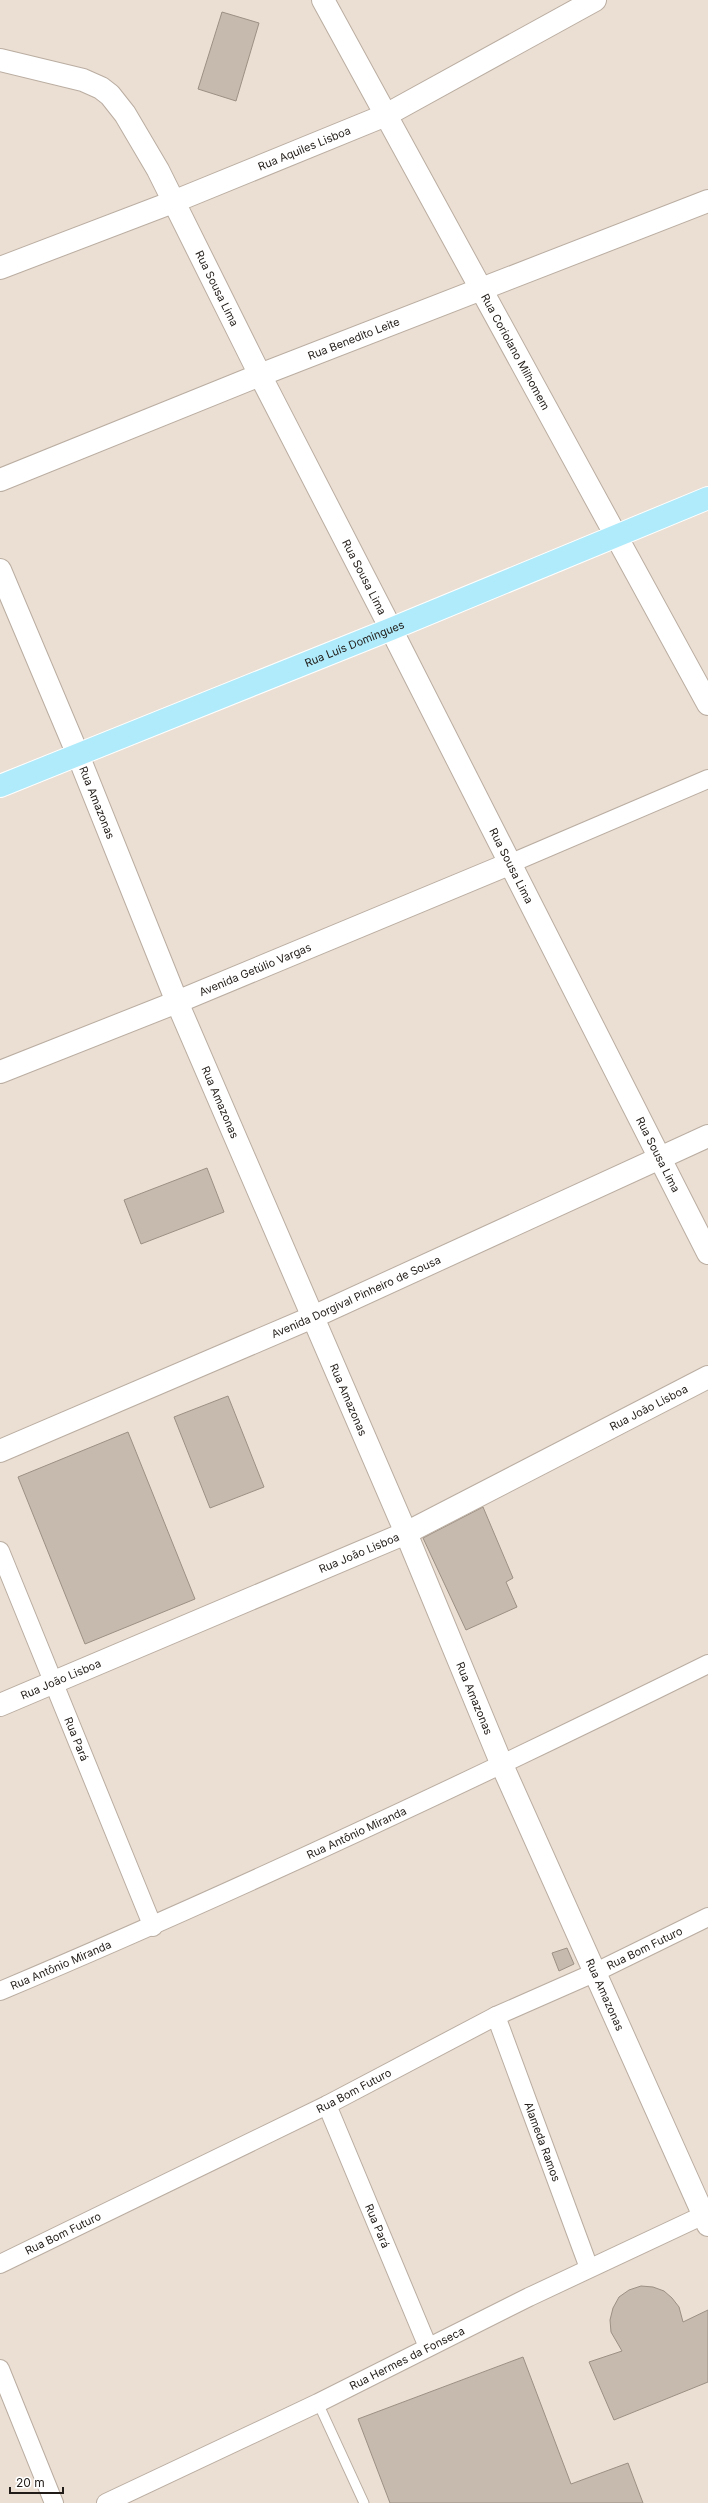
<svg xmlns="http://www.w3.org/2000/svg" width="708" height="2503" font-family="Inter,sans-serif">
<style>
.building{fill:#c6b9ad;stroke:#9c9084}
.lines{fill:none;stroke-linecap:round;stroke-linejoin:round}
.lane-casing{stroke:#baada1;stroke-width:11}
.street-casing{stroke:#baada1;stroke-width:20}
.secondary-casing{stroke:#baada1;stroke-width:24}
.primary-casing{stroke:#fff;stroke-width:24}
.lane{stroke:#fff;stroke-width:9}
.street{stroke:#fff;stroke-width:18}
.secondary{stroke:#fff;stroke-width:22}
.primary{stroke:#afebfb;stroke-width:22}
.labels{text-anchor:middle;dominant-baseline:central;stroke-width:4;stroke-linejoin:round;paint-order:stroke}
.street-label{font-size:11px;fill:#211c18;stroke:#fff}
</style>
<rect width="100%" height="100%" fill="#ebded2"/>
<path class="building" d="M222 12 259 23 236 101 198 89Z
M207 1168 224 1212 141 1244 124 1200Z
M228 1396 264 1487 210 1508 174 1417Z
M128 1432 195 1599 85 1644 18 1477Z
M483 1507 513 1578 506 1582 517 1607 466 1630 423 1538Z
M567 1948 574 1964 559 1971 552 1953Z
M641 2286 653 2287 664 2291 672 2298 679 2307 683 2322 708 2310V2382L614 2420 589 2362 622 2351 611 2332 610 2320 613 2308 619 2297 629 2290Z
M523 2357 571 2484 628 2463 643 2503H390L358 2419Z"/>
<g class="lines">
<g class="lane-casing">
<path id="lane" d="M318 2403 364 2503"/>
</g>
<g class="street-casing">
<g id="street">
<path d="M509 864 708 779"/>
<path id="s1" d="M0 1551 153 1927"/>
<path id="s2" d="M0 1991C240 1890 475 1779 708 1664"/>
<path id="s3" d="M496 2016 589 2268"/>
<path id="s4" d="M327 2105 428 2347"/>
<path id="s5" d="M0 2264 327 2105 496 2016 596 1972 708 1917"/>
<path d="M0 2369 54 2503"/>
<path id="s6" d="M106 2503 318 2403 529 2297 708 2213"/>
</g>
</g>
<g class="secondary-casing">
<g id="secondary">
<path id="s7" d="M323 0 708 704"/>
<path id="s8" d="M0 60 83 80 101 88 110 95 125 114 158 170 260 375 391 629 708 1253"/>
<path id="s9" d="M0 268 173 202 386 115 595 0"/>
<path id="s10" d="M0 480 260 375 708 201"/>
<path id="s11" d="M0 570 78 755 177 1002 406 1533 502 1765 708 2225"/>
<path id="s12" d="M0 1072 177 1002 509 864"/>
<path id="s13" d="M0 1451 313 1317 708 1136"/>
<path id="s14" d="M0 1705 406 1533 708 1377"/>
</g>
</g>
<g class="primary-casing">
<g id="primary">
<path id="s15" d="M0 786 391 629 708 498"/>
</g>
</g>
<use href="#lane" class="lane"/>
<use href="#street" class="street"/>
<use href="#secondary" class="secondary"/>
<use href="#primary" class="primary"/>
</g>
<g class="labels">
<g class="street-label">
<text stroke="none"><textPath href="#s9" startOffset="327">Rua Aquiles Lisboa</textPath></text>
<text stroke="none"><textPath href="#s8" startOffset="338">Rua Sousa Lima</textPath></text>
<text stroke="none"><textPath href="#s10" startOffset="381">Rua Benedito Leite</textPath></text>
<text stroke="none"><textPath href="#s7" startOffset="401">Rua Coriolano Milhomem</textPath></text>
<text stroke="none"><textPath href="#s8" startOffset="662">Rua Sousa Lima</textPath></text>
<text stroke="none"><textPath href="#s15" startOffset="382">Rua Luís Domingues</textPath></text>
<text stroke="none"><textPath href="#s11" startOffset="252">Rua Amazonas</textPath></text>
<text stroke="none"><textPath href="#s8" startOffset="986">Rua Sousa Lima</textPath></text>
<text stroke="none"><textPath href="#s12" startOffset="275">Avenida Getúlio Vargas</textPath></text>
<text stroke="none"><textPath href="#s11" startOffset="576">Rua Amazonas</textPath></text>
<text stroke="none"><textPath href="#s8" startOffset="1310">Rua Sousa Lima</textPath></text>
<text stroke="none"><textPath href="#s13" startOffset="388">Avenida Dorgival Pinheiro de Sousa</textPath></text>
<text stroke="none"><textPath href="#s11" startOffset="900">Rua Amazonas</textPath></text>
<text stroke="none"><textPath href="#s14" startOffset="714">Rua João Lisboa</textPath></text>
<text stroke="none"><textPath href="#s14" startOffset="390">Rua João Lisboa</textPath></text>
<text stroke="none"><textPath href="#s14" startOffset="66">Rua João Lisboa</textPath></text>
<text stroke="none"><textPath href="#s11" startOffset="1224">Rua Amazonas</textPath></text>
<text stroke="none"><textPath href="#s1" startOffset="203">Rua Pará</textPath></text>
<text stroke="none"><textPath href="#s2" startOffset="390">Rua Antônio Miranda</textPath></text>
<text stroke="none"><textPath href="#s5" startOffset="718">Rua Bom Futuro</textPath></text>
<text stroke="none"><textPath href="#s2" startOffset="66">Rua Antônio Miranda</textPath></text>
<text stroke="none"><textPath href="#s11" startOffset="1548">Rua Amazonas</textPath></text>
<text stroke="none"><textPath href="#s5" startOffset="394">Rua Bom Futuro</textPath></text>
<text stroke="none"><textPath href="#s3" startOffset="134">Alameda Ramos</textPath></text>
<text stroke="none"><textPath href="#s4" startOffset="131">Rua Pará</textPath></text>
<text stroke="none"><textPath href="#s5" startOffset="70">Rua Bom Futuro</textPath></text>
<text stroke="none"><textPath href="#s6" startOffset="334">Rua Hermes da Fonseca</textPath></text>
</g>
</g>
<path d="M10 2487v6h53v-6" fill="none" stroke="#211c18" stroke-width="2"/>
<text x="16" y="2487" font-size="12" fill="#211c18" stroke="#ffffff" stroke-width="3" paint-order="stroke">20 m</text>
</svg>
